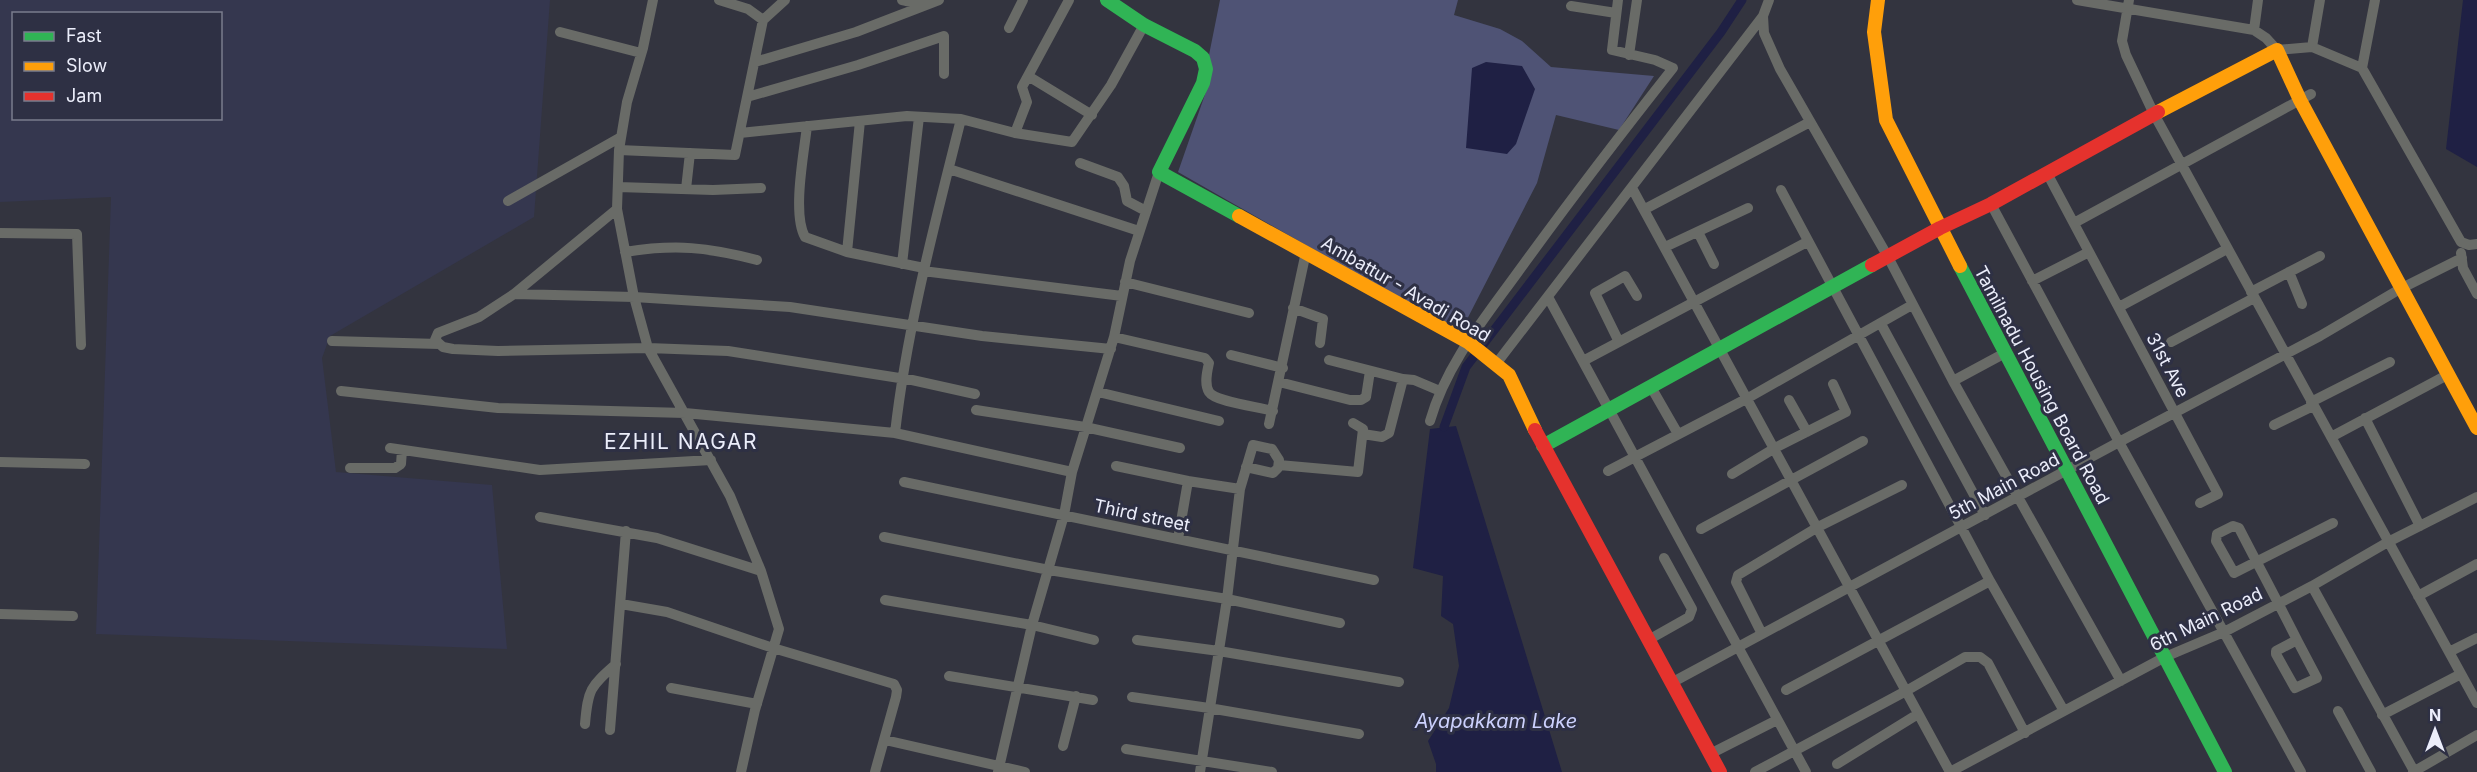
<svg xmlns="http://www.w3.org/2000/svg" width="2477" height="772" font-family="Inter,sans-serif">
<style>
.built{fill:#35374f;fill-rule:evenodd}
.green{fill:#4f5375}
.water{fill:#1f2044}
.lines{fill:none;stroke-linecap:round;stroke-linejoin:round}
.canal{stroke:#1f2044;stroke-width:9}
.street{stroke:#696b67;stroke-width:10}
.fast{stroke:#30b455;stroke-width:14}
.slow{stroke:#ff9f0a;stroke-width:14}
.jam{stroke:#e5322d;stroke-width:14}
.labels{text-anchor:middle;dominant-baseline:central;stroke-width:6;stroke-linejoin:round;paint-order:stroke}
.street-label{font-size:18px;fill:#ebedfa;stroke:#2e3044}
.water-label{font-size:20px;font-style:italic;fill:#ccd1fd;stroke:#2e3044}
.quarter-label{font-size:21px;letter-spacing:1.5px;fill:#ebedfa;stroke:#2e3044}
</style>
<rect width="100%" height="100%" fill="#33343f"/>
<path class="built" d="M0 0H550L534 217 330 336 322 358 336 472 492 485 507 649 96 634 111 197 0 202ZM14 14H220V118H14Z"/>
<path class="green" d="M1220 0H1458L1454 15 1500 29 1522 41 1551 67 1654 76 1619 130 1556 115 1537 183 1460 333 1178 172 1209 83 1207 65Z"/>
<path class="water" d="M2463 0H2477V167L2446 149Z
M1486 62 1522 66 1535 89 1516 144 1507 154 1466 148 1472 68Z
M1456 426 1562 772H1436V764L1428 741 1449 708 1459 666 1453 624 1441 616 1443 576 1413 568 1430 429Z"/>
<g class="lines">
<path class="canal" d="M1444 427 1466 367 1721 32 1742 0"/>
<path class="street" d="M653 0 643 48 627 102 619 150 617 209 634 297 648 348 730 496 761 571 779 629 755 710 741 772
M719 0 748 9 763 20
M902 0 925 5
M1769 0 1763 16 1764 33 1780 69 1888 257 1953 381 2005 353
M2077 0 2254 30 2266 38 2277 50 2312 47 2362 68 2461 242 2469 245 2477 244
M2129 0 2122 41 2126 55 2154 114 2477 703
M1571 6 1616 13
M1009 28 1023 0
M2254 30 2258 0
M560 32 641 53
M2312 47 2320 0
M1629 55 1637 0
M755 62 856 32 939 0
M2362 68 2375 0
M1028 76 1092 115
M747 97 858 65 944 36V74
M807 126C804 153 792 214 805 237L847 252 924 268
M740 133 907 116 961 119 1015 133 1072 142 1111 85 1144 25
M1015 133 1027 102 1022 87 1069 0
M619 150 735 155 763 20 785 0
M1080 163 1118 177 1124 186 1127 201 1146 211
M949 169 1139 231
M2047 173 2218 494 2200 503
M618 187 713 190 761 188
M1632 188 1950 772
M686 189 690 153
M1781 190 1990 581 1786 690
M508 201 621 137
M1991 204 2119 442 2301 772
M617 209 514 294 479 317 438 333 435 340 443 347 453 349 498 351 648 348 728 351 912 380 975 394
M1645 209 1810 122
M2074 223 2311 94
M1698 232 1714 264
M0 233 77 234 81 345
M1665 247 1748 208
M625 252C675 244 708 247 757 260
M847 252 860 121
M2461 253 2463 268 2477 294
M902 264 919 117
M923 271 1122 296
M2289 272 2302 304
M2032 281 2089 252
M1125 282 1249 313
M2251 292 2320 256
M514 294 634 297 790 307 982 336 1111 349
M1548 297 1806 772
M2119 307 2227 249
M1293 308 1323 319 1320 343
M1881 324 1985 515
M1114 337 1205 358 1209 363C1207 372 1204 384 1209 392 1215 402 1260 407 1273 411
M332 341 439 344
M1619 342 1595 293 1625 276 1637 296
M2171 342 2254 298
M1231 355 1283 368
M1329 360 1403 379 1414 380 1440 391
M1583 361 1807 242
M1496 364 1763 16
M1953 381 2121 681
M1279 382 1350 400H1361L1366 397 1370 371
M1651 387 1678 434
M341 391 498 408 685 413 895 433C907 327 935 223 961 119
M1098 392 1219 421
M1789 400 1807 432
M2311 402 2390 362
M976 410 1085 427 1180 448
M2365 418 2420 526
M1430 421C1446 365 1484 319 1518 272 1568 203 1620 135 1673 68L1655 60 1612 50 1618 0
M1269 424 1306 252
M2274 425 2313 406
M895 433 1072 472
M1363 434 1382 437 1389 433 1403 379
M2331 437 2449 374
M390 448 540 470 711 460
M0 462 85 464
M1279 465 1358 472 1363 429 1353 423
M1116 466 1188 481
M350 468H395L401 464 402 450
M1608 471 1748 398 1912 305
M1732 474 1775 448 1846 412 1833 384
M904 482 1374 580
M540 517 657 538 761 571
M1701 529 1863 441
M884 537 1049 570 1227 599 1340 623
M1178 539 1188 481 1240 489
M1990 581 2064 711
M2312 586 2414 771
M2418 596 2477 564
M885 600 1032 625 1094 640
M621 604 667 612 773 648 894 684 897 690 896 697 875 772
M0 614 73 616
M1762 634 1736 582 1738 575 1818 527 1902 485
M1650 639 1689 617 1692 609 1664 558
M1137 640 1219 651 1399 682
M2297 640 2317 678 2295 688 2276 654V651L2297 640C2278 602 2258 565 2239 528L2233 526 2217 534 2216 541 2234 573 2333 523
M2449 652 2477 638
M949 676 1093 700
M1673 682 2119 442 2320 336 2400 289 2462 258
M671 688 757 704
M1132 697 1209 708 1359 734
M2338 711 2371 772
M2382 715 2461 674
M585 724C588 689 590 687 616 664
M610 730 626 531
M885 740 1025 772
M1063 746 1076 696
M1126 749 1272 772
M1710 754 1777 720
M1837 764 1918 714
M998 772 1032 625 1064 515 1072 472 1114 337 1130 261 1159 172
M1200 772 1227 599 1240 489 1253 445 1272 449 1279 460 1278 468 1273 473 1246 467
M1755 772 1906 691 1965 657H1980L1988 663 2025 733
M1950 772 2165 657 2224 632 2312 586 2388 542 2477 497
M2413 772 2477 735"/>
<path class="fast" d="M1107 0 1144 25 1195 51 1203 58 1206 69 1203 83 1159 172 1239 216
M1960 266 2225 772
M1543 446 1872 265"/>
<path class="slow" d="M1878 0 1874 32 1886 120 1960 266
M2158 112 2277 50 2300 100 2477 428
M1239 216 1468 342 1509 375 1535 430"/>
<path class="jam" d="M1872 265 1940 228 1991 204 2158 112
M1535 430 1720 772"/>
</g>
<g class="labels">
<g class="street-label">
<text transform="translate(1406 289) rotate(30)">Ambattur - Avadi Road</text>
<text transform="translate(2168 365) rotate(62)">31st Ave</text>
<text transform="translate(2042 385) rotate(62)">Tamilnadu Housing Board Road</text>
<text transform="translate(2004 486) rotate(-28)">5th Main Road</text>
<text transform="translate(1142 515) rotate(12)">Third street</text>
<text transform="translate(2206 619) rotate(-26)">6th Main Road</text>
</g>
<g class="water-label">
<text x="1496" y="721">Ayapakkam Lake</text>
</g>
<g class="quarter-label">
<text x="681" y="441">EZHIL NAGAR</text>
</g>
</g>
<rect x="12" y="12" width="210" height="108" fill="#2e3044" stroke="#7a7c8d" stroke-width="1.5"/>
<rect x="24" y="32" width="30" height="9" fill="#30b455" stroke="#7a7c8d" stroke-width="1.5"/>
<text x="66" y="42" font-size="18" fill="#ebedfa">Fast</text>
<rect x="24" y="62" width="30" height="9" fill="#ff9f0a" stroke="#7a7c8d" stroke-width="1.5"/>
<text x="66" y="72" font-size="18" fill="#ebedfa">Slow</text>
<rect x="24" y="92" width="30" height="9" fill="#e5322d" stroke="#7a7c8d" stroke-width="1.5"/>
<text x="66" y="102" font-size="18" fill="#ebedfa">Jam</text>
<g transform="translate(2435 730)" stroke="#2e3044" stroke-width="4.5" paint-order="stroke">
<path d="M0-4.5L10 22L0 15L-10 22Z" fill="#ebedfa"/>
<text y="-9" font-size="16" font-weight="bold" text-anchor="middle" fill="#ebedfa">N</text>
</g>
</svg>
